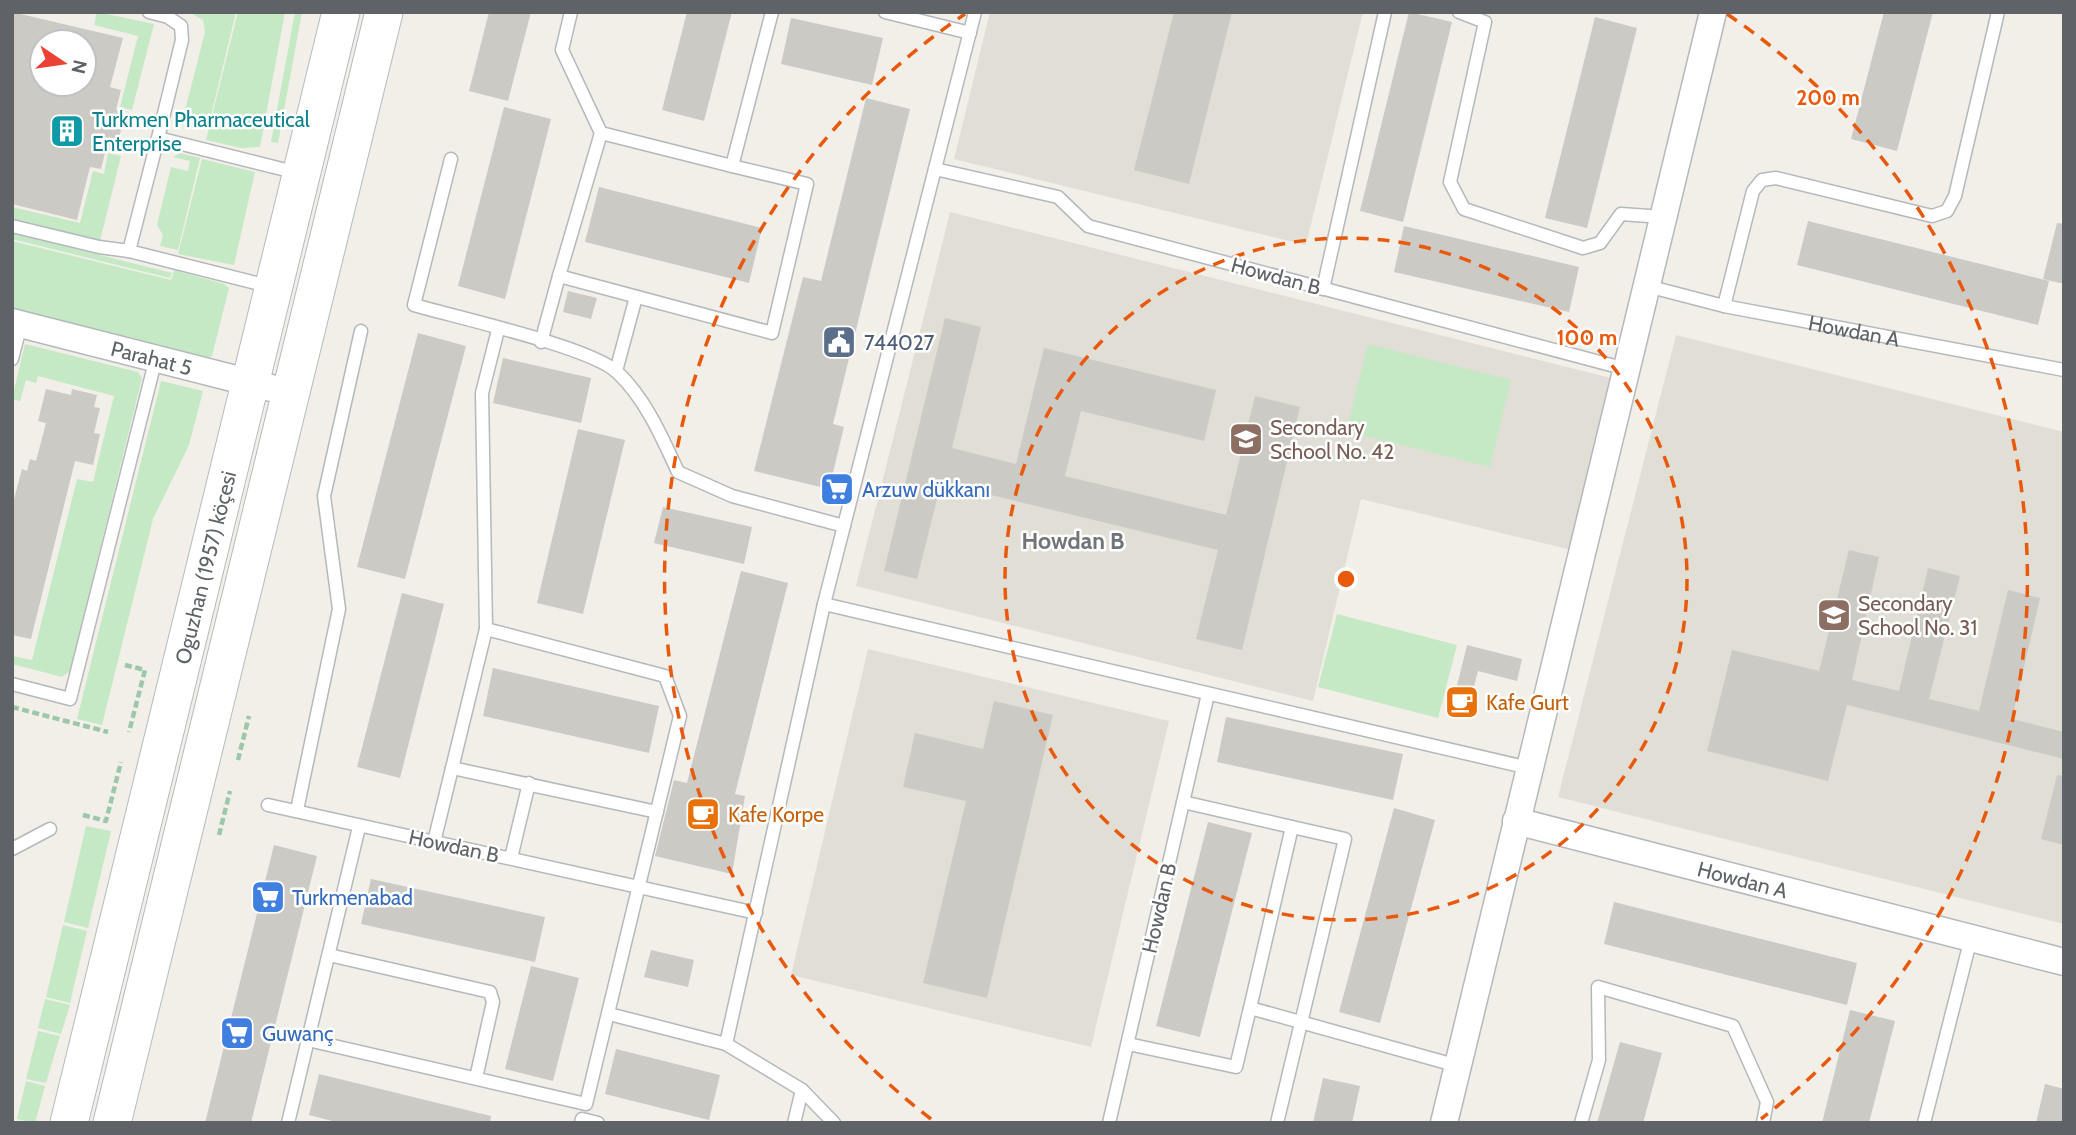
<svg xmlns="http://www.w3.org/2000/svg" width="2076" height="1135" font-family="Cabin,sans-serif">
<style>
.education{fill:#e1ded6}
.grass{fill:#c5e8c5}
.building{fill:#cccac5;fill-rule:evenodd}
.lines{fill:none;stroke-linecap:round;stroke-linejoin:round}
.service-casing{stroke:#b5b8bc;stroke-width:15}
.minor-casing{stroke:#b5b8bc;stroke-width:29}
.secondary-casing{stroke:#b6babf;stroke-width:39}
.path{stroke:#9cc7a9;stroke-width:4.5;stroke-dasharray:7 3.5;stroke-linecap:butt}
.service{stroke:#fff;stroke-width:12}
.minor{stroke:#fff;stroke-width:26}
.secondary{stroke:#fff;stroke-width:37}
.ring{fill:none;stroke:#e8590c;stroke-width:3.5;stroke-dasharray:12 9}
.labels{text-anchor:middle;dominant-baseline:central;stroke-width:5;stroke-linejoin:round;paint-order:stroke}
.culture-label{font-size:21px;fill:#0d838f;stroke:#fff;text-anchor:start}
.street-label{font-size:21px;fill:#5f6368;stroke:#fff}
.service-label{font-size:21px;fill:#4e5e75;stroke:#fff;text-anchor:start}
.education-label{font-size:21px;fill:#785e54;stroke:#fff;text-anchor:start}
.shop-label{font-size:21px;fill:#366cbe;stroke:#fff;text-anchor:start}
.food-label{font-size:21px;fill:#c56008;stroke:#fff;text-anchor:start}
.neighbourhood-label{font-size:23px;font-weight:bold;fill:#70757a;stroke:#fff}
.centre{fill:#e8590c;stroke:#fff;stroke-width:3.5}
.ring-label{font-size:21px;text-anchor:middle;font-weight:bold;fill:#e8590c;stroke:#fff;stroke-width:5;stroke-linejoin:round;paint-order:stroke}
</style>
<rect width="100%" height="100%" fill="#f1efe8"/>
<path class="education" d="M990 12H1363L1306 245 954 159Z
M950 212 1615 379 1572 550 1361 499 1313 701 856 586Z
M1676 335 2064 432V924L1558 797Z
M868 649 1169 721 1091 1047 791 975Z"/>
<path class="grass" d="M97 12 154 24 132 110 120 107 138 36 94 25Z
M189 12H236L208 128 182 122 205 32 203 20Z
M238 12H285L260 147 241 148 206 140Z
M295 12H302L278 143 271 142Z
M108 153 121 156 100 241 12 219V207L80 223 93 171 104 174Z
M180 153 200 158 178 250 160 246 163 235 157 225 171 167 188 171 190 161 173 157Z
M202 159 255 172 234 265 178 254Z
M12 233 172 273 170 278 12 239Z
M12 241 171 280 174 270 224 284 229 288 212 356 206 358 12 311Z
M25 344 138 372 142 378 70 671 62 677 12 664V656L32 660 77 479 93 482 114 396 38 376 36 383 26 380 20 401 12 399Z
M1368 344 1511 380 1490 467 1346 431Z
M161 381 203 391 189 445 153 519 102 725 77 719Z
M1337 614 1457 645 1438 718 1318 687Z
M86 826 111 831 88 928 64 922Z
M63 925 87 931 70 1003 46 997Z
M45 999 70 1005 61 1034 38 1028Z
M38 1031 60 1036 46 1083 26 1079Z
M26 1081 45 1086 35 1123 17 1119Z"/>
<path class="building" d="M12 12 123 38 110 87 121 90 116 110 125 113 116 151 106 149 101 169 90 167 77 220 12 204ZM42 42H84V84H42Z
M489 12H531L508 101 469 91Z
M687 12H732L704 121 662 110Z
M1174 12H1232L1189 184 1134 170Z
M1409 12 1452 22 1403 222 1360 211Z
M1884 12H1933L1897 151 1851 139Z
M1595 17 1637 28 1587 228 1545 218Z
M791 18 883 38 872 85 781 64Z
M866 98 910 109 833 424 844 427 829 489 754 471 803 277 821 281Z
M504 107 551 119 505 299 458 286Z
M599 187 762 228 749 283 585 242Z
M1808 221 2049 281 2038 325 1797 265Z
M2057 223 2064 224V284L2043 279Z
M1404 226 1579 267 1569 312 1394 272Z
M568 291 597 298 591 319 563 312Z
M945 318 981 327 952 448 1016 464 1044 348 1216 390 1204 441 1081 411 1065 476 1226 515 1255 396 1300 407 1242 650 1196 639 1218 550 941 483 917 579 884 571Z
M418 333 466 346 405 579 357 567Z
M503 358 591 378 581 423 493 403Z
M46 389 71 395 72 389 97 395 94 407 100 408 94 433 100 434 93 465 75 461 31 639 12 635V507L22 469 27 471 30 459 36 461 46 423 38 421Z
M578 429 625 440 583 614 537 603Z
M663 507 752 527 744 564 654 543Z
M1849 550 1879 557 1852 680 1899 691 1928 568 1960 576 1929 699 1979 711 2008 590 2040 598 2012 719 2064 732V759L1847 705 1828 781 1707 751 1732 650 1819 671Z
M741 571 788 583 735 794 745 796 732 874 655 856 674 780 687 783Z
M402 593 444 604 400 778 357 767Z
M1467 645 1522 659 1517 681 1478 671 1466 718 1450 714Z
M493 668 659 706 649 753 483 716Z
M994 701 1053 715 987 998 923 983 966 801 903 787 915 733 983 749Z
M1226 717 1403 754 1393 800 1217 762Z
M2057 775 2064 776V845L2041 839Z
M1394 808 1435 820 1380 1023 1339 1012Z
M1208 822 1252 833 1200 1037 1156 1026Z
M274 845 317 856 251 1123H205Z
M371 879 545 917 535 962 361 924Z
M1614 902 1857 963 1847 1005 1604 944Z
M651 950 694 960 688 987 644 977Z
M531 966 579 978 553 1081 505 1069Z
M1850 1010 1895 1021 1869 1123H1822Z
M1620 1042 1662 1053 1643 1123H1597Z
M616 1049 720 1075 709 1120 605 1094Z
M319 1074 491 1116 490 1123H340L309 1115Z
M1323 1078 1360 1086 1352 1123H1313Z
M2045 1084 2064 1089V1123H2036Z"/>
<g class="lines">
<g class="service-casing">
<g id="service">
<path d="M149 12 168 17 181 26 182 40 158 138"/>
<path d="M571 12 562 50 601 133 732 166 772 12"/>
<path d="M885 12 970 33"/>
<path d="M1459 12 1485 22 1450 182 1464 209 1583 248 1600 243 1621 214 1663 217"/>
<path d="M601 133 559 276 772 333 807 184 732 166"/>
<path d="M451 159 414 305C455 317 590 347 617 372 645 398 662 437 678 472L732 496 844 526"/>
<path d="M935 169 1058 197 1088 226 1626 369"/>
<path d="M12 226 99 247 129 251"/>
<path id="s1" d="M1647 286 1724 306 2064 370"/>
<path d="M272 287 129 251 158 138 298 173"/>
<path d="M1323 289 1385 12"/>
<path d="M1724 306 1753 191 1762 180 1776 178 1932 216 1947 211 1955 196 1998 12"/>
<path d="M541 342 559 276"/>
<path d="M12 359 21 324"/>
<path d="M616 371 636 297"/>
<path d="M824 604 1529 768"/>
<path d="M12 684 70 699 156 358"/>
<path d="M452 768 657 812"/>
<path d="M1183 802 1292 827"/>
<path d="M268 805 756 913"/>
<path d="M297 810 339 609 324 496 361 331"/>
<path d="M434 842 486 629"/>
<path d="M12 849 50 829"/>
<path d="M511 858 529 783"/>
<path d="M329 955 490 992 493 1002 476 1078"/>
<path d="M1250 1008 1292 827 1345 839 1277 1123"/>
<path d="M609 1014 726 1044"/>
<path d="M308 1040 586 1104 680 716 665 676 486 629 482 393 498 330"/>
<path d="M1128 1044 1236 1067 1250 1008 1458 1066"/>
<path d="M288 1123 359 827"/>
<path d="M581 1123 582 1119 598 1123"/>
<path d="M794 1123 802 1090"/>
<path d="M834 1123 802 1090 726 1044 824 604 975 12"/>
<path d="M1109 1123 1208 694"/>
<path d="M1581 1123 1599 1060 1598 987 1733 1026 1767 1102 1763 1123"/>
<path d="M1924 1123 1971 938"/>
</g>
</g>
<g class="minor-casing">
<g id="minor">
<path id="s2" d="M12 322 291 393"/>
<path id="s3" d="M1516 821 2064 962"/>
<path d="M1444 1123 1713 12"/>
</g>
</g>
<g class="secondary-casing">
<g id="secondary">
<path id="s4" d="M69 1123 341 12"/>
<path d="M112 1123 384 12"/>
</g>
</g>
<path class="path" d="M125 665 145 670 129 732
M12 707 108 732
M238 760 249 716
M83 815 106 821 121 762
M219 835 230 791"/>
<use href="#service" class="service"/>
<use href="#minor" class="minor"/>
<use href="#secondary" class="secondary"/>
</g>
<g class="ring">
<circle cx="1346" cy="579" r="341"/>
<path d="M931 1119A681 681 0 0 1 965 14M1727 14A681 681 0 0 1 1761 1119"/>
</g>
<defs>
<g id="building-square" transform="scale(1.75)"><rect x="-9" y="-9" width="18" height="18" rx="4" fill="#0f9aa8" stroke="#fff"/><path d="M-4-6H4V6H1V3H-1V6H-4ZM-2.5-4.3h1.7v1.8h-1.7ZM.8-4.3h1.7v1.8H.8ZM-2.5-1h1.7V.8h-1.7ZM.8-1h1.7V.8H.8Z" fill="#fff"/></g>
<g id="civic-square" transform="scale(1.75)"><rect x="-9" y="-9" width="18" height="18" rx="4" fill="#5c6f8a" stroke="#fff"/><path d="M-.6-6.5H3V-4.5H.6V-3L4-1V1h2V6H-6V1h2V-1L-.6-3ZM-1.2 2.5V6h2.4V2.5Z" fill="#fff"/></g>
<g id="school-square" transform="scale(1.75)"><rect x="-9" y="-9" width="18" height="18" rx="4" fill="#8d6e63" stroke="#fff"/><path d="M0-5L7-2L0 1L-7-2ZM-4 1L0 2.5L4 1V4Q0 6-4 4Z" fill="#fff"/></g>
<g id="supermarket-square" transform="scale(1.75)"><rect x="-9" y="-9" width="18" height="18" rx="4" fill="#3f7fe0" stroke="#fff"/><path d="M-6-5.5h2.5l.6 2H6L4.5 2H-2.5L-4.4-4H-6ZM-1.5 3.2a1.3 1.3 0 1 0 .1 0ZM3 3.2a1.3 1.3 0 1 0 .1 0Z" fill="#fff"/></g>
<g id="cafe-square" transform="scale(1.75)"><rect x="-9" y="-9" width="18" height="18" rx="4" fill="#e8710a" stroke="#fff"/><path d="M-5.5-4.5H6V0H3Q3 3.5 0 3.5H-2.5Q-5.5 3.5-5.5 0ZM3-3.2v2h1.7v-2ZM-6 4.5H4V6H-6Z" fill="#fff"/></g>
</defs>
<g fill-rule="evenodd">
<use href="#building-square" x="67" y="131"/>
<use href="#civic-square" x="839" y="342"/>
<use href="#school-square" x="1246" y="439"/>
<use href="#supermarket-square" x="837" y="489"/>
<use href="#school-square" x="1834" y="615"/>
<use href="#cafe-square" x="1462" y="702"/>
<use href="#cafe-square" x="703" y="814"/>
<use href="#supermarket-square" x="268" y="897"/>
<use href="#supermarket-square" x="237" y="1033"/>
</g>
<g class="labels">
<g class="culture-label">
<text x="92" y="119">Turkmen Pharmaceutical<tspan x="92" dy="24">Enterprise</tspan></text>
</g>
<g class="street-label">
<text transform="translate(1276 276) rotate(15)">Howdan B</text>
<text stroke="none"><textPath href="#s1" startOffset="212">Howdan A</textPath></text>
<text stroke="none"><textPath href="#s2" startOffset="144">Parahat 5</textPath></text>
<text stroke="none"><textPath href="#s4" startOffset="572">Oguzhan (1957) köçesi</textPath></text>
<text transform="translate(454 846) rotate(12)">Howdan B</text>
<text stroke="none"><textPath href="#s3" startOffset="234">Howdan A</textPath></text>
<text transform="translate(1159 908) rotate(-77)">Howdan B</text>
</g>
<g class="service-label">
<text x="864" y="342">744027</text>
</g>
<g class="education-label">
<text x="1270" y="427">Secondary<tspan x="1270" dy="24">School No. 42</tspan></text>
<text x="1858" y="603">Secondary<tspan x="1858" dy="24">School No. 31</tspan></text>
</g>
<g class="shop-label">
<text x="862" y="489">Arzuw dükkanı</text>
<text x="292" y="897">Turkmenabad</text>
<text x="262" y="1033">Guwanç</text>
</g>
<g class="food-label">
<text x="1486" y="702">Kafe Gurt</text>
<text x="728" y="814">Kafe Korpe</text>
</g>
<g class="neighbourhood-label">
<text x="1073" y="541">Howdan B</text>
</g>
</g>
<circle cx="1346" cy="579" r="10" class="centre"/>
<g class="ring-label">
<text x="1828" y="105">200 m</text>
<text x="1587" y="345">100 m</text>
</g>
<rect width="2076" height="1135" fill="none" stroke="#5f6368" stroke-width="28"/>
<g transform="translate(63 63) rotate(103)"><circle r="33" fill="#ffffff" stroke="#bfc1c3" stroke-width="2"/>
<path d="M0-5L12 26L0 18L-12 26Z" fill="#ea4335"/>
<text y="-10" font-size="19" font-weight="bold" text-anchor="middle" fill="#5f6368">N</text>
</g>
</svg>
